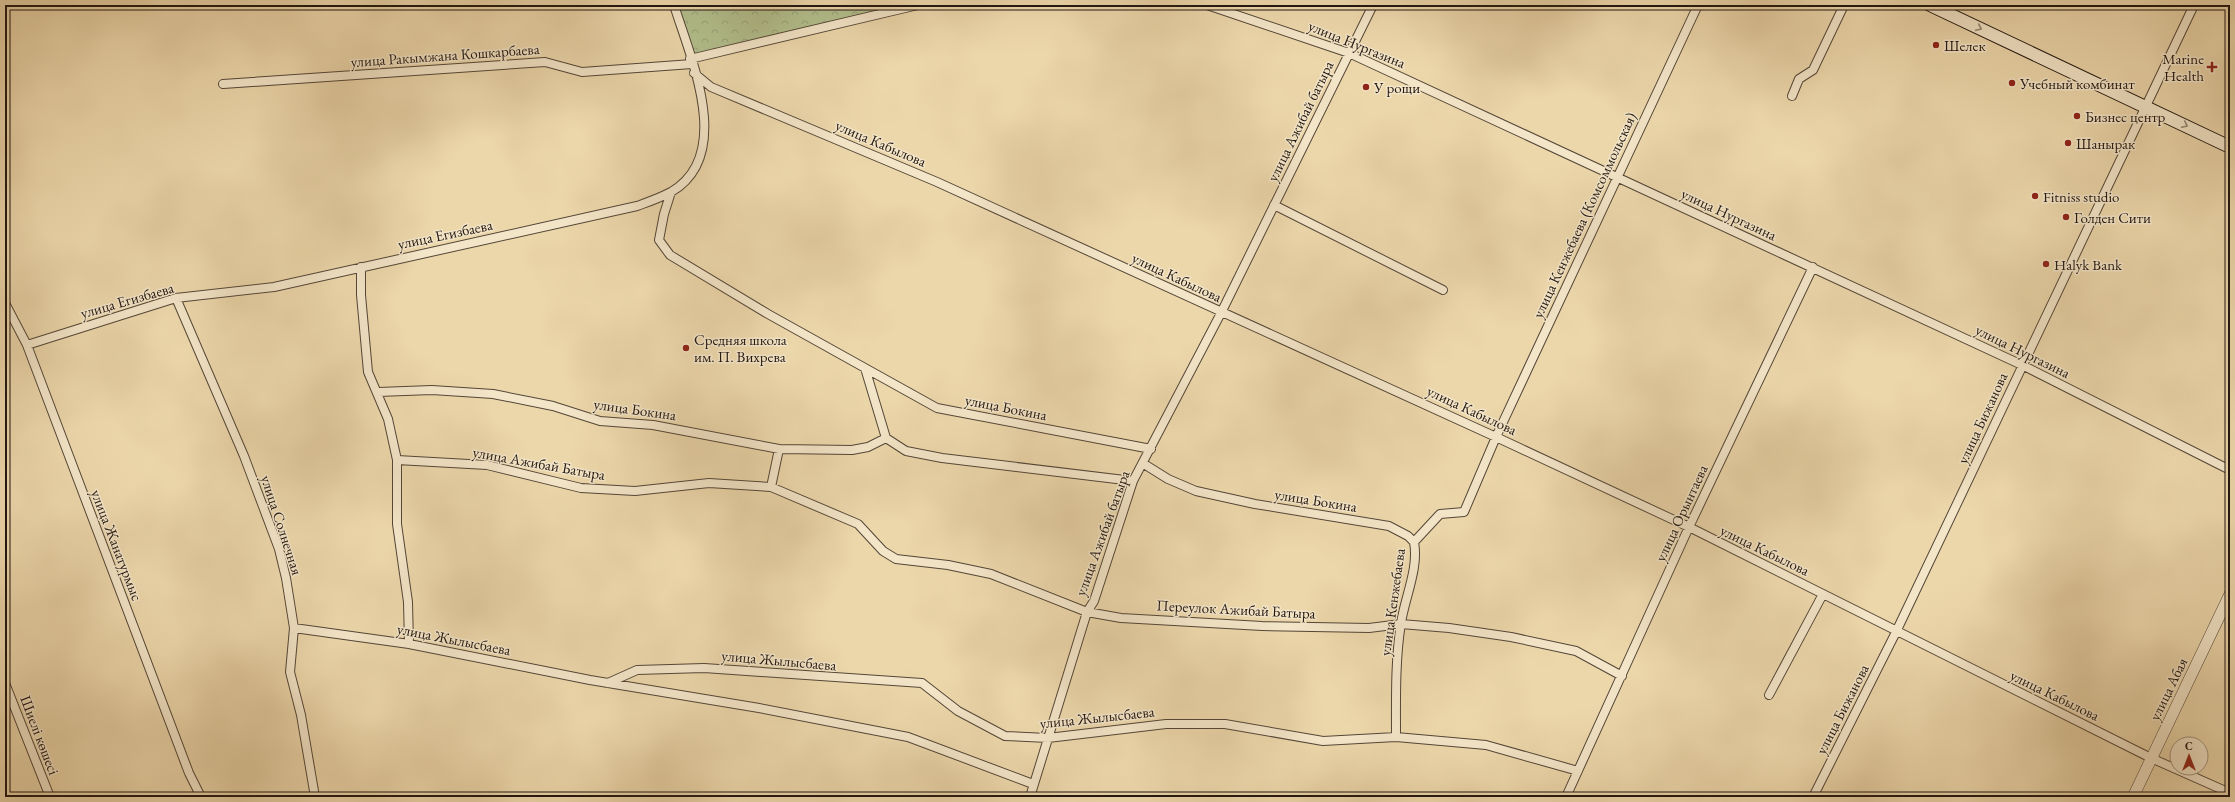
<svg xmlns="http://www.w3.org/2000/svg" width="2235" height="802" font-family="'EB Garamond',serif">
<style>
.forest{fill:url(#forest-crowns);stroke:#6a6a4e}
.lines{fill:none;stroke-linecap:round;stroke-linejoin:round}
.minor-casing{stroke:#544637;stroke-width:10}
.tertiary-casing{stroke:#544637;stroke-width:12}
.secondary-casing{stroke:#211610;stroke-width:14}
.minor{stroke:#f3e5c8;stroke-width:8}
.tertiary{stroke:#f3e5c8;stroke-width:11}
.secondary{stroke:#f3e5c8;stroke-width:12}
.oneway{stroke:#948875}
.poi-dot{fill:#8f2418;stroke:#f3e5c8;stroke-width:1.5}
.labels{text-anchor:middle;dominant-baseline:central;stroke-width:3;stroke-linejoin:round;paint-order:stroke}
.street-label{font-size:15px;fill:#211610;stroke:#f3e5c8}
.poi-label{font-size:15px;fill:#211610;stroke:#f3e5c8;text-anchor:start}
</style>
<defs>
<pattern id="forest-crowns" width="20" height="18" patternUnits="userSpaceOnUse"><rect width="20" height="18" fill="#b2bf8d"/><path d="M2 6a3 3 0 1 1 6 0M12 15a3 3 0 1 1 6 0" fill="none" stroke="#99a379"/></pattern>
</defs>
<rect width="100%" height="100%" fill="#ecd7ab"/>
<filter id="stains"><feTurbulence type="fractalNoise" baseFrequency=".005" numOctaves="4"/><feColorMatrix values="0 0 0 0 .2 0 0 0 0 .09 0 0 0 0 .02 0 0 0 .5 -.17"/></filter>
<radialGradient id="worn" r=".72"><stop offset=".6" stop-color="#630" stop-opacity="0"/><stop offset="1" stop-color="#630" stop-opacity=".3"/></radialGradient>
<path class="forest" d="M675 5H902L690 56Z"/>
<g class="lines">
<g class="minor-casing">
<path id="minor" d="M1207 5 1349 53 2022 365 2230 470
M690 59 918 5
M694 73 711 87 937 182 1496 437 1689 527 2151 758 2230 793
M223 84 545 62 582 72 692 64
M1792 96 1799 79 1813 70 1844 5
M671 192 664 214 659 240 670 255 768 314 865 368 886 438 906 451 942 458 1133 481
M1274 205 1443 290
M361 267V295L368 372 388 419 397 460V524L408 602 409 644
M176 298 244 456 279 549 286 578 294 628 290 672 301 715 315 797
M5 303 27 345 189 773 201 797
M27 345 176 298 274 287 637 206C648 202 660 198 671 192 735 155 690 57 674 5
M865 368 937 408 1151 449
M378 392 432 390 493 394 553 406 600 421 653 425 779 449 852 450 868 447 886 438
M397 460 487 465 581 488 635 491 709 483 771 487 858 524 883 551 896 559 948 565 991 574 1087 612 1121 618 1262 626 1369 628 1401 624 1449 628 1511 637 1576 651 1622 676
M1144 464 1168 479 1196 491 1255 504 1389 526 1408 536 1414 542
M771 487 779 449
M1414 542 1440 514 1464 512 1496 437 1698 5
M294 628 409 644 590 680 759 708 908 737 1033 784
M5 683 50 797
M608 683 637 670 704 668 922 683 958 711 1005 736 1048 738 1166 724H1225L1323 741 1396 737 1486 745 1578 771
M1769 695 1823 594
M1396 737C1396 700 1395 661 1401 623 1405 597 1419 568 1414 542
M1030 797 1087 612 1094 601 1133 481 1221 313 1373 5
M1566 797 1689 527 1813 267
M1813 797 1896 632 2194 5"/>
</g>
<g class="tertiary-casing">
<path id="tertiary" d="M2133 797 2230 594"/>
</g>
<g class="secondary-casing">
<path id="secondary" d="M1930 5 2230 147"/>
</g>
<use href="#minor" class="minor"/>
<use href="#tertiary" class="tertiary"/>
<use href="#secondary" class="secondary"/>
</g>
<defs><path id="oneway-chevron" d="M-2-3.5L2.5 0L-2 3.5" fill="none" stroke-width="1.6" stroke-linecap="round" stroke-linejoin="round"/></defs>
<g class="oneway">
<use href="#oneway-chevron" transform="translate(1979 28) rotate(25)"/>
<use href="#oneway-chevron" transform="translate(2185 125) rotate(25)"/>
</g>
<g class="poi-dot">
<circle cx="1936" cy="45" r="4"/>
<path d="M2210 61h4v4h4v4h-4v4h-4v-4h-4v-4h4z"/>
<circle cx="2012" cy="83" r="4"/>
<circle cx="1366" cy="87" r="4"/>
<circle cx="2077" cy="116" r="4"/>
<circle cx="2068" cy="143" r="4"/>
<circle cx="2035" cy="196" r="4"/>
<circle cx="2066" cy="217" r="4"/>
<circle cx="2046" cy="264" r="4"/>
<circle cx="686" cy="348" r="4"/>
</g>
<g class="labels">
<g class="street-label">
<text transform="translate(1357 44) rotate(22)">улица Нургазина</text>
<text transform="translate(445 55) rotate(-4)">улица Ракымжана Кошкарбаева</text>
<text transform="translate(1300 121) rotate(-64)">улица Ажибай батыра</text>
<text transform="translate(881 143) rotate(23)">улица Кабылова</text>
<text transform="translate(1729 214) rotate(25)">улица Нургазина</text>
<text transform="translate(1584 215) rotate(-65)">улица Кенжебаева (Комсоммольская)</text>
<text transform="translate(445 234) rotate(-12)">улица Егизбаева</text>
<text transform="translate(1177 277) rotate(25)">улица Кабылова</text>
<text transform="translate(127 300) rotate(-16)">улица Егизбаева</text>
<text transform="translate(2023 351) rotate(26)">улица Нургазина</text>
<text transform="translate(1006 407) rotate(11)">улица Бокина</text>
<text transform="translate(635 409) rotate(8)">улица Бокина</text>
<text transform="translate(1472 410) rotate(25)">улица Кабылова</text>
<text transform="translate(1982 418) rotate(-65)">улица Бижанова</text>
<text transform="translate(539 463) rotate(10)">улица Ажибай Батыра</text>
<text transform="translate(1316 500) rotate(9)">улица Бокина</text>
<text transform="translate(1681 513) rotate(-65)">улица Орынтаева</text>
<text transform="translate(282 525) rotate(72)">улица Солнечная</text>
<text transform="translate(1102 533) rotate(-70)">улица Ажибай батыра</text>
<text transform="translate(117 545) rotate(69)">улица Жанатурмыс</text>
<text transform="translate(1765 550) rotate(26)">улица Кабылова</text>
<text transform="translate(1392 602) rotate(-82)">улица Кенжебаева</text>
<text transform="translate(1236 609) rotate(3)">Переулок Ажибай Батыра</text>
<text transform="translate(454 639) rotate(11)">улица Жылысбаева</text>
<text transform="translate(779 660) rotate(5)">улица Жылысбаева</text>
<text transform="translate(2168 689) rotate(-64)">улица Абая</text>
<text transform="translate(2055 695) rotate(26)">улица Кабылова</text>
<text transform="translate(1842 709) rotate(-63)">улица Бижанова</text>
<text transform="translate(1097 717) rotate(-6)">улица Жылысбаева</text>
<text transform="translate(40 735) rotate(69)">Шиелі көшесі</text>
</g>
<g class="poi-label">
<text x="1944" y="45">Шелек</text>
<text x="2204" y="58" text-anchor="end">Marine<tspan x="2204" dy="17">Health</tspan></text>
<text x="2020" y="83">Учебный комбинат</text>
<text x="1374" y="87">У рощи</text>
<text x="2085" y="116">Бизнес центр</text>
<text x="2076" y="143">Шанырак</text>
<text x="2043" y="196">Fitniss studio</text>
<text x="2074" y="217">Голден Сити</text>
<text x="2054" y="264">Halyk Bank</text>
<text x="694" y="339">Средняя школа<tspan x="694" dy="17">им. П. Вихрева</tspan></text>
</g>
</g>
<rect width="2235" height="802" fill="none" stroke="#ecd7ab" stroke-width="20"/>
<rect x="6" y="6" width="2223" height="790" fill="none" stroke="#211610" stroke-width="2"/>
<rect x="10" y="10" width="2215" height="782" fill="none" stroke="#211610"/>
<g transform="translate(2189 756)"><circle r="19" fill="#f3e5c8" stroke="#9f927e"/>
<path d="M0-3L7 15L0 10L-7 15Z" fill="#8f2418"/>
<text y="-6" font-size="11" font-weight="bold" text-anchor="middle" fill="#211610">С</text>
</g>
<rect width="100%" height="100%" filter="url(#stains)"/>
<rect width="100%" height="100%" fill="url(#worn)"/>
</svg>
